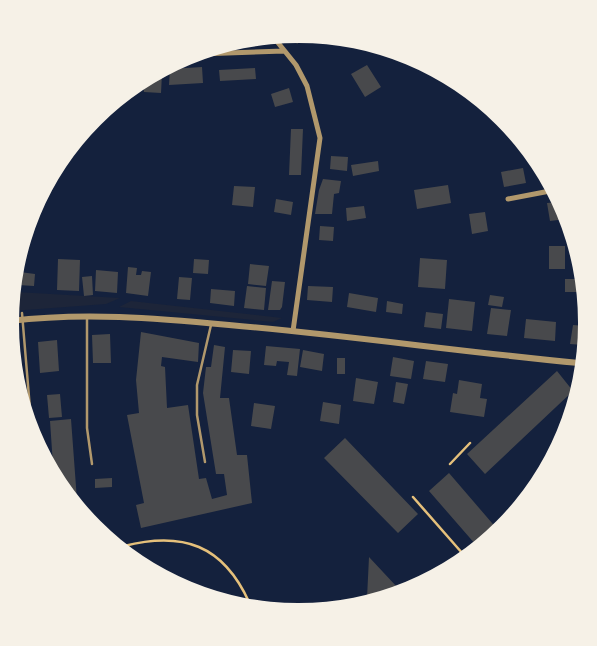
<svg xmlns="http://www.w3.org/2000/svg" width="597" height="646" font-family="Inter,sans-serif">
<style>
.green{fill:#1d2539}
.building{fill:#48494c}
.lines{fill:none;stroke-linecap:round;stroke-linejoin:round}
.path{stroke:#e5c07b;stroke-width:2.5}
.service{stroke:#b1986c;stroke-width:2.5}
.minor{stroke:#b1986c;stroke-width:5}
.tertiary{stroke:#b1986c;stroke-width:6}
</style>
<rect width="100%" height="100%" fill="#14213d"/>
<path class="green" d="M16 292 120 298 106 304 12 311Z
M131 301 282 318 273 322 119 307Z"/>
<path class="building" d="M299 35 307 36 297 44 290 36Z
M367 65 381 87 365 97 351 74Z
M202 67 203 83 169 85 170 69Z
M255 68 256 79 220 81 219 70Z
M162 74 161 93 144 92 143 86Z
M289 88 293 102 275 107 271 94Z
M291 129H303L301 175H289Z
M331 156 348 157 347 171 330 169Z
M378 161 379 171 353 176 351 165Z
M523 168 526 183 504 187 501 172Z
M323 179 341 181 339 193 334 194 332 214H315L319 190Z
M448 185 451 203 417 209 414 190Z
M234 186 255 187 253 207 232 205Z
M276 199 293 202 291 215 274 212Z
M558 202 566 219 550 221 547 203Z
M364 206 366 218 347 221 346 208Z
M485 212 488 231 472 234 469 214Z
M320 226 334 227 333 241 319 240Z
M549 246H565V269H549Z
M420 258 447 260 445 289 418 287Z
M58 259 80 260 79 291 57 290Z
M194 259 209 260 208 274 193 273Z
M250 264 269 266 266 286 248 284Z
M128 267 137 268 136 275H141L142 271 151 272 148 296 126 293Z
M96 270 118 272 117 293 95 291Z
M20 272 35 274 34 286 18 285Z
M92 276 93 295 84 296 82 277Z
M179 277 192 278 190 300 177 299Z
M565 279H578V292H565Z
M272 281 285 282 282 307 280 310H268Z
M247 286 266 288 264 310 244 308Z
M308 286 333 287 332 302 307 300Z
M211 289 235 291 234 306 210 303Z
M349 293 378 298 376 312 347 307Z
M490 295 504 297 502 307 488 305Z
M449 299 475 302 472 331 446 328Z
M387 301 403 304 402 314 386 312Z
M491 308 511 310 507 336 487 334Z
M426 312 443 314 441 329 424 327Z
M526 319 556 322 555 341 524 338Z
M573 325 586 326 583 345 570 344Z
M141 332 199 343 198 362 162 357 161 366 165 367 167 408 188 405 199 479 206 478 212 499 227 495 224 474H216L203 393 206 367H211L214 345 225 347 220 398H229L237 455H247L252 503 141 528 136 505 144 503 127 415 139 413 136 380Z
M110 334 111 363H93L92 335Z
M57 340 59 371 40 373 38 342Z
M266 346 300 349 297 376 287 375 289 362 277 361 276 366 264 365Z
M233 350 251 351 249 374 231 372Z
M303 350 324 354 322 371 300 367Z
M393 357 414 361 411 379 390 376Z
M337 358H345V374H337Z
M426 361 448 364 445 382 423 379Z
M557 371 573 391 485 474 467 454Z
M356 378 378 382 374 404 353 401Z
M459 380 482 384 480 398 487 399 484 417 450 412 453 393 457 394Z
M396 382 408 384 404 404 393 402Z
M60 394 62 417 49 418 47 395Z
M323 402 341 405 339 424 320 421Z
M254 403 275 406 271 429 251 426Z
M71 419 77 500 53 465 50 421Z
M345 438 418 514 398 533 324 458Z
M449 473 498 530 476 545 429 491Z
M112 478V487L95 488V479Z
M369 557 397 587 391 593 367 598Z"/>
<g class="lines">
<path class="path" d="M547 461 570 408
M450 464 470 443
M413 497 463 554
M124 546C183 531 223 545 249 602"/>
<path class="service" d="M22 313 32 433
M87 317V428L92 464
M205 462 197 415V385L211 325"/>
<path class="minor" d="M275 39 296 65 307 86 320 138 293 331
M199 54 284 51
M508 199 550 191"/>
<path class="tertiary" d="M10 321C83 312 156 318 229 325 346 335 462 352 579 363"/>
</g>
<path d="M0 0H597V646H0ZM298 43H299A279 279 0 0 1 578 322V324A279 279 0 0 1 299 603H298A279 279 0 0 1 19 324V322A279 279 0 0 1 298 43Z" fill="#f6f1e7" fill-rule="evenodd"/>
</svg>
